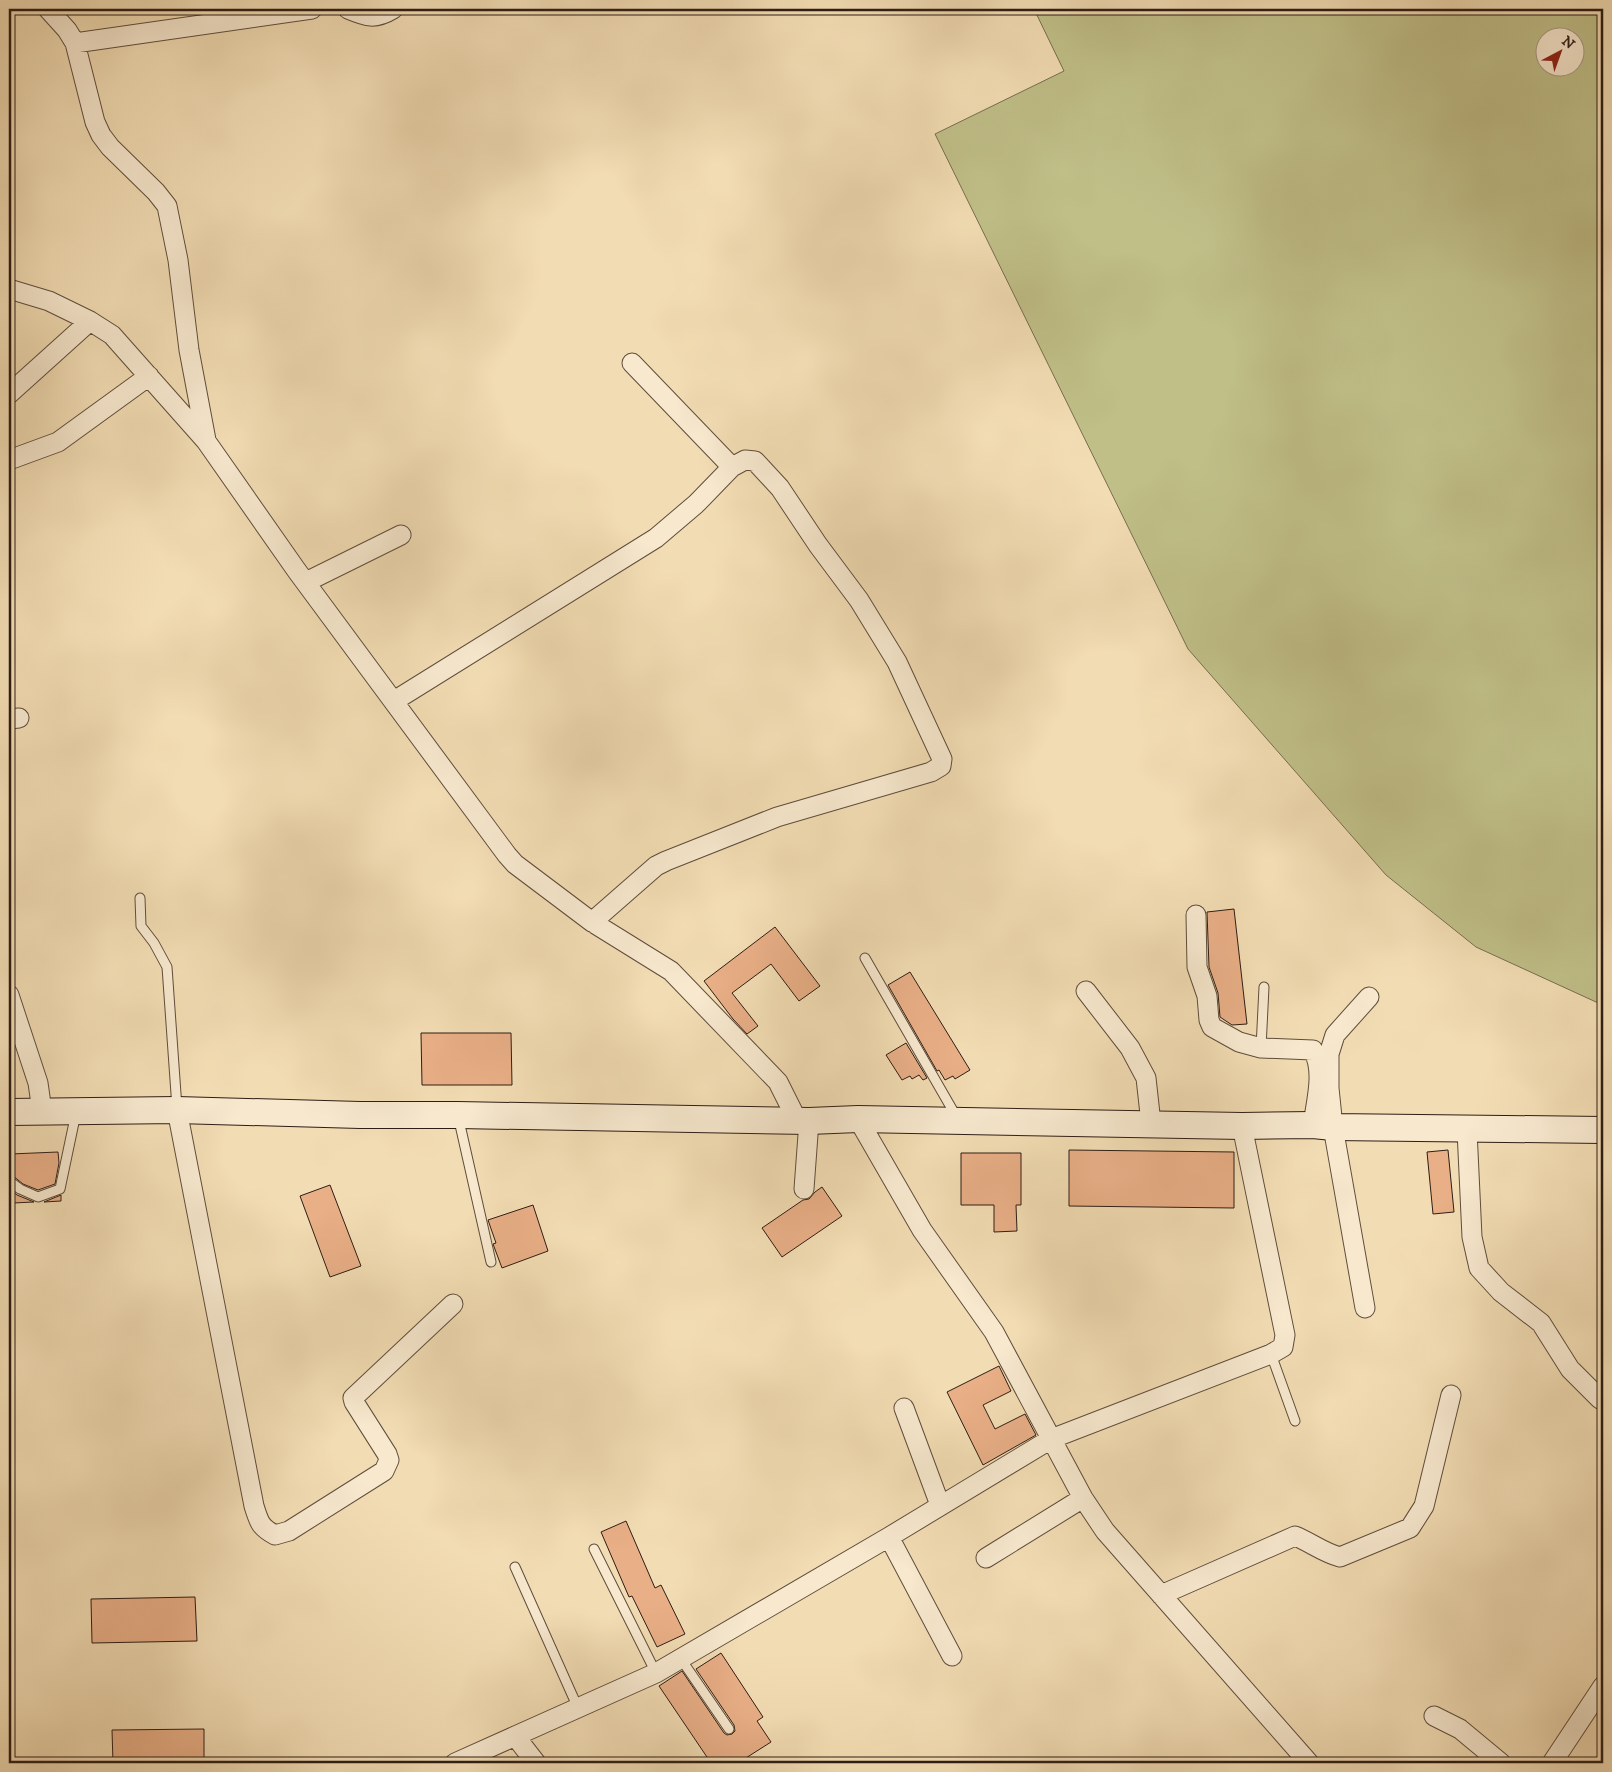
<svg xmlns="http://www.w3.org/2000/svg" width="1612" height="1772" font-family="'IM FELL DW Pica',serif">
<style>
.green{fill:#c0bf88;stroke:#776e4e;fill-rule:evenodd}
.building{fill:#e9af87;stroke:#2e1d15}
.lines{fill:none;stroke-linecap:round;stroke-linejoin:round}
.lane-casing{stroke:#5f4d3c;stroke-width:11}
.street-casing{stroke:#5f4d3c;stroke-width:21}
.secondary-casing{stroke:#2e1d15;stroke-width:28}
.lane{stroke:#f7e8ce;stroke-width:9}
.street{stroke:#f7e8ce;stroke-width:19}
.secondary{stroke:#f7e8ce;stroke-width:26}
</style>
<rect width="100%" height="100%" fill="#f2dcb3"/>
<filter id="stains"><feTurbulence type="fractalNoise" baseFrequency=".004" numOctaves="4"/><feColorMatrix values="0 0 0 0 .2 0 0 0 0 .09 0 0 0 0 .02 0 0 0 .5 -.17"/></filter>
<radialGradient id="worn" r=".72"><stop offset=".6" stop-color="#630" stop-opacity="0"/><stop offset="1" stop-color="#630" stop-opacity=".3"/></radialGradient>
<path class="green" d="M1034 9H1603V1002H1596L1476 947 1386 875 1188 649 935 134 1064 71ZM1544 38H1574V68H1544Z"/>
<path class="building" d="M1234 909 1247 1024 1232 1025 1220 1017 1218 993 1209 967 1207 912Z
M775 927 820 986 799 1001 771 964 732 993 758 1026 747 1034 733 1019 704 981Z
M910 972 970 1070 955 1079 953 1076 945 1080 939 1070 937 1071 888 985Z
M421 1033H511L512 1085H422Z
M906 1043 927 1078 923 1080 919 1075 912 1079 910 1076 902 1080 886 1055Z
M1069 1150 1234 1152V1208L1069 1206Z
M1448 1150 1454 1212 1433 1214 1427 1152Z
M58 1152 59 1163 55 1184 38 1190 23 1184 12 1175 10 1154Z
M961 1153H1021V1205H1016L1017 1231 994 1232V1205H961Z
M330 1185 361 1266 330 1277 300 1196Z
M822 1187 842 1216 782 1257 762 1228 803 1200 809 1199 815 1192Z
M12 1191 17 1195 34 1202 13 1203Z
M61 1195V1201L44 1202Z
M533 1205 548 1251 502 1268 493 1244 496 1243 488 1220Z
M999 1366 1011 1391 983 1405 995 1429 1025 1414 1036 1435 983 1465 947 1392Z
M626 1521 655 1588 661 1585 685 1634 657 1647 632 1596 629 1597 601 1532Z
M195 1597 197 1641 92 1643 91 1599Z
M721 1653 763 1717 757 1721 771 1742 738 1763H711L659 1686 682 1671 724 1733 727 1735 732 1734 735 1731 734 1725 696 1669Z
M204 1729V1763H113L112 1730Z"/>
<g class="lines">
<g class="lane-casing">
<path id="lane" d="M140 898 141 926 154 943 167 967 177 1108
M865 958 956 1116
M1261 1048 1264 987
M458 1116 491 1262
M9 1181 20 1189 38 1197 60 1189 76 1113
M1271 1354 1295 1421
M594 1549 656 1673
M515 1567 578 1708
M681 1659 729 1729"/>
</g>
<g class="street-casing">
<path id="street" d="M48 9 67 30 75 43 95 122 101 135 110 147 156 192 167 206 178 260 189 350 206 440
M348 9C367 17 375 20 393 9
M75 43 312 9
M9 289 49 301 90 321 112 335 206 441 297 571 507 855 515 864 592 922 671 971 778 1082 797 1120
M632 363 732 467
M9 394 90 321
M9 460 58 442 149 376
M306 582 401 535
M394 701 656 538 696 504 732 467 745 460 755 461 780 488 818 545 859 600 897 662 942 759 941 766 931 772 777 817 666 861 656 866 592 922
M9 719 19 718
M1196 915 1197 967 1207 996 1209 1020 1212 1027 1239 1042 1261 1048 1313 1050C1325 1072 1316 1101 1313 1125
M1086 991 1130 1048 1146 1078 1151 1123
M9 995 38 1083 42 1111
M177 1110 254 1506C259 1522 260 1527 275 1535L289 1531 384 1471 389 1460 387 1454 354 1402 353 1398 453 1304
M858 1119 922 1230 994 1332 1083 1498 1105 1531 1309 1763
M1467 1130 1472 1237 1479 1268 1501 1292 1541 1323 1570 1369 1600 1399
M804 1189 809 1121
M1365 1308 1333 1127 1329 1088V1054L1335 1035 1369 997
M904 1408 940 1505
M889 1537 952 1656
M986 1558 1083 1498
M1161 1595 1295 1536C1310 1542 1324 1553 1340 1557L1410 1528 1424 1506 1451 1395
M1434 1716 1460 1729 1501 1763
M515 1736 536 1763
M455 1763 656 1673 889 1537 1051 1439 1271 1354 1283 1347 1285 1335 1242 1126
M1552 1763 1603 1686"/>
</g>
<g class="secondary-casing">
<path id="secondary" d="M9 1112 177 1110 360 1115H458L809 1121 858 1119 1242 1126 1313 1125 1333 1127 1603 1130"/>
</g>
<use href="#lane" class="lane"/>
<use href="#street" class="street"/>
<use href="#secondary" class="secondary"/>
</g>
<rect width="1612" height="1772" fill="none" stroke="#f2dcb3" stroke-width="30"/>
<rect x="10" y="10" width="1592" height="1752" fill="none" stroke="#2e1d15" stroke-width="2.5"/>
<rect x="15" y="15" width="1582" height="1742" fill="none" stroke="#2e1d15"/>
<g transform="translate(1560 52) rotate(41)"><circle r="24" fill="#f7e8ce" stroke="#a79784"/>
<path d="M0-4L9 19L0 12L-9 19Z" fill="#8f2418"/>
<text y="-8" font-size="14" font-weight="bold" text-anchor="middle" fill="#2e1d15">N</text>
</g>
<rect width="100%" height="100%" filter="url(#stains)"/>
<rect width="100%" height="100%" fill="url(#worn)"/>
</svg>
